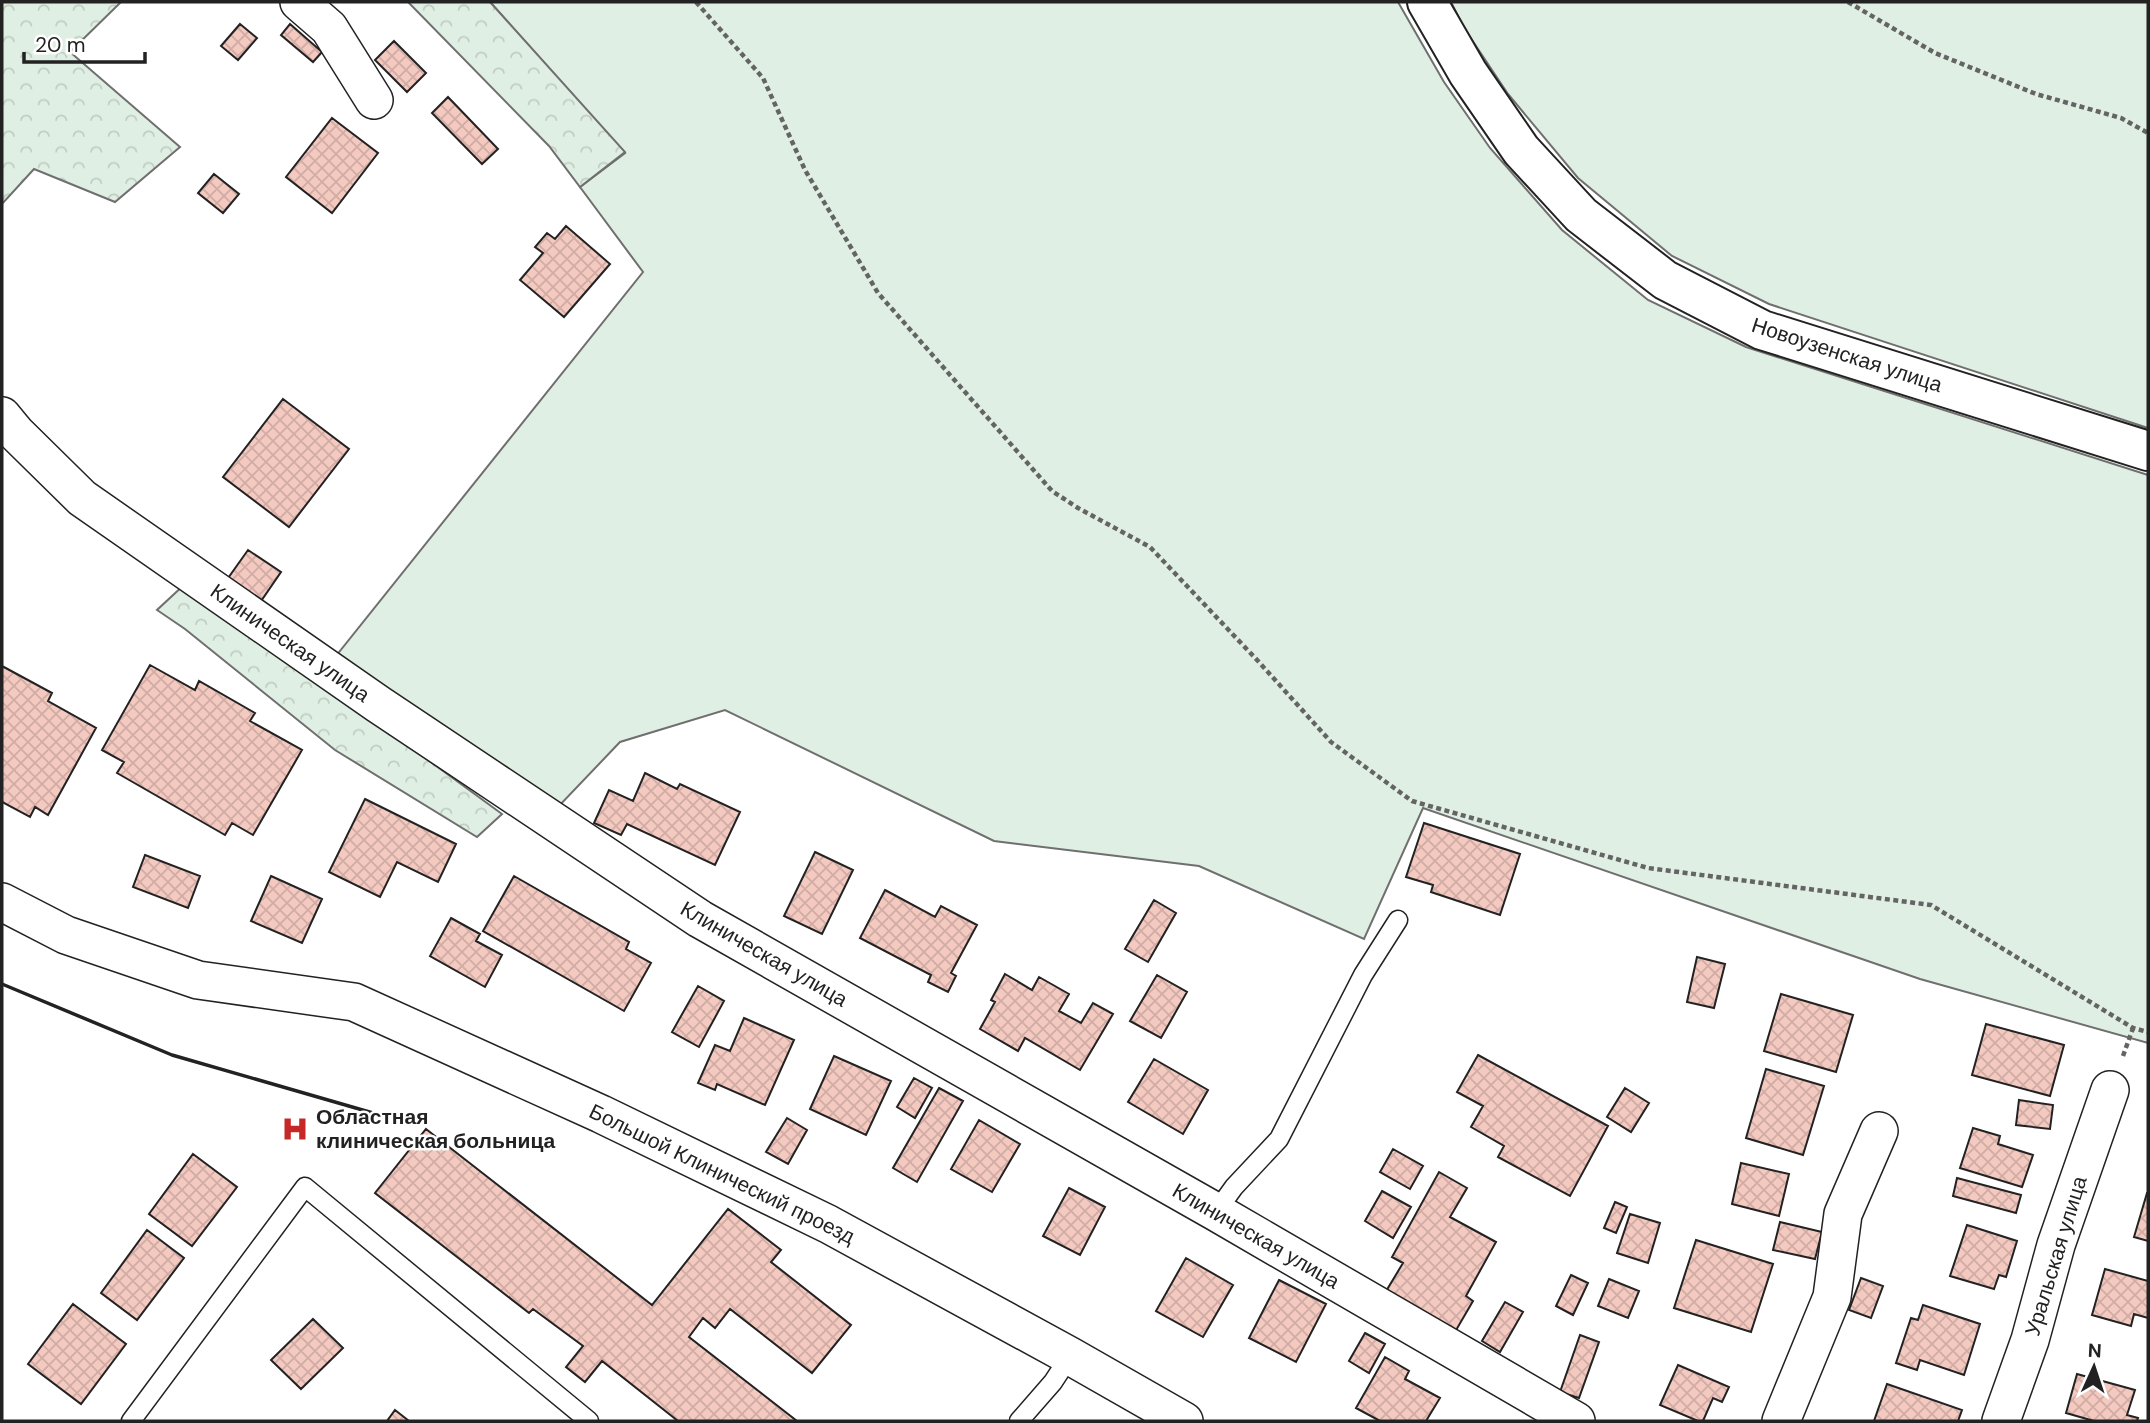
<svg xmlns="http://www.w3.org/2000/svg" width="2150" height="1423" font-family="'DM Sans',sans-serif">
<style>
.grass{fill:#e0efe3;stroke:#6f6f6f;stroke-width:2}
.forest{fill:url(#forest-crowns);stroke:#6f6f6f;stroke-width:2}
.building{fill:url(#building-cross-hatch);stroke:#222;stroke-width:2}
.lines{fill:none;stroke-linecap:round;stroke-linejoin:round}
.service-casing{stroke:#222;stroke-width:21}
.minor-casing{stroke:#222;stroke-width:40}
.secondary-casing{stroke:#222;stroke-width:42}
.path{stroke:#646464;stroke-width:4.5;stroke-dasharray:5 3.5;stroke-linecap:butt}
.service{stroke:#fff;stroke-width:18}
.minor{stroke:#fff;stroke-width:37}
.secondary{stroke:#fff;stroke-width:38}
.wall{stroke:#222;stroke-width:3.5}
.labels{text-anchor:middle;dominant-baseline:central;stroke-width:5;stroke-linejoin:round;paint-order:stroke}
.street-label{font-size:21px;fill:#222;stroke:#fff}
.poi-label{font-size:21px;font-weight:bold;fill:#222;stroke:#fff;text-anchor:start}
</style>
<defs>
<pattern id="forest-crowns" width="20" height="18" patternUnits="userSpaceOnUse" patternTransform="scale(1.75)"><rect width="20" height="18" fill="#e0efe3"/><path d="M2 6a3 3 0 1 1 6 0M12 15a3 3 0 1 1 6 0" fill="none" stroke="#c0cdc2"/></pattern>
<pattern id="building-cross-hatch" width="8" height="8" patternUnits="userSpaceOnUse" patternTransform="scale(1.75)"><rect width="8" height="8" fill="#f3c9c0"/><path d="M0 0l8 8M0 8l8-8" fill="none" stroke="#d0aca5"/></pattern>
</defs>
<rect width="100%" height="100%" fill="#fff"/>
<path class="grass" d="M490 2H1398L1444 82 1490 148 1562 230 1648 300 1746 347 2148 475V1043L1920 979 1423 808 1364 939 1199 866 994 841 725 710 620 742 558 807 332 661 643 272 580 187 625 153Z
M1451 2H2148V428L1769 304 1672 256 1578 178 1508 94 1464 28Z"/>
<path class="forest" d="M2 2H121L70 52 180 147 115 202 34 169 2 204Z
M408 2H490L625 152 580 187 549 146Z
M186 583 502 814 477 837 335 750 185 629 157 610Z"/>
<path class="building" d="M240 24 257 38 238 60 221 46Z
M290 24 322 52 313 62 281 35Z
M394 41 426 73 407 92 375 60Z
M448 97 498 149 482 164 432 113Z
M332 118 378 153 332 213 286 177Z
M214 174 239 194 223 213 198 193Z
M566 226 610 264 564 317 520 280 543 253 535 247 547 233 555 239Z
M283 399 349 449 289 527 223 477Z
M248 550 281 572 259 604 226 581Z
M150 665 195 690 199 681 255 713 250 721 302 750 253 835 232 823 225 835 117 773 124 762 102 750Z
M2 666 52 693 48 701 96 728 48 815 35 807 30 817 2 802Z
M645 773 677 789 680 784 740 812 715 865 627 824 621 835 594 823 609 790 633 801Z
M365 799 456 844 438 882 397 862 380 897 329 872Z
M1424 823 1520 854 1500 915 1431 892 1433 885 1406 877Z
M815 852 853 870 822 934 784 916Z
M145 855 200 876 188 908 133 887Z
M271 876 322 899 302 943 251 921Z
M514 876 629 942 626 949 651 963 624 1011 483 931Z
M885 890 935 917 941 906 977 925 951 973 956 976 948 992 928 982 931 975 860 938Z
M1154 900 1176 913 1148 962 1125 949Z
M451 918 480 934 476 941 502 955 485 987 430 956Z
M1697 957 1725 964 1714 1008 1687 1002Z
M1005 974 1032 990 1039 977 1069 994 1059 1011 1081 1023 1093 1003 1113 1014 1080 1070 1025 1038 1018 1051 980 1029 995 1002 991 1000Z
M1157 975 1187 992 1161 1038 1130 1021Z
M698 986 724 1001 699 1047 672 1032Z
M1781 994 1853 1015 1836 1072 1764 1051Z
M744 1018 794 1040 765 1105 717 1084 715 1090 698 1083 715 1045 730 1051Z
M1986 1024 2064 1045 2050 1096 1972 1075Z
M1478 1055 1608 1126 1570 1196 1498 1157 1504 1146 1471 1127 1483 1106 1457 1092Z
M834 1056 891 1081 866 1135 810 1109Z
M1154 1059 1208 1090 1183 1134 1128 1102Z
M1766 1069 1824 1086 1803 1155 1746 1138Z
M914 1078 932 1088 915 1118 897 1107Z
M939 1088 963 1101 917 1182 893 1168Z
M1625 1088 1649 1103 1631 1132 1607 1117Z
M2019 1100 2053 1105 2050 1129 2016 1125Z
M787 1118 807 1130 788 1164 766 1152Z
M979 1120 1020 1144 992 1192 951 1169Z
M1973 1128 2000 1136 1998 1144 2033 1155 2022 1187 1960 1168Z
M426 1129 652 1305 728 1209 781 1250 771 1262 851 1325 812 1373 730 1309 715 1328 703 1318 689 1337 797 1421H678L602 1361 585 1382 566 1367 583 1346 533 1309 529 1313 375 1193Z
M1393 1149 1423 1166 1410 1189 1380 1172Z
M193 1154 237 1187 192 1246 149 1214Z
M1741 1163 1789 1174 1779 1216 1732 1204Z
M1439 1172 1467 1188 1450 1217 1496 1242 1466 1296 1473 1301 1455 1332 1385 1293 1403 1263 1392 1257Z
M1957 1178 2021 1195 2016 1213 1953 1196Z
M1069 1188 1105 1207 1080 1255 1043 1236Z
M1382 1191 1411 1207 1393 1238 1365 1221Z
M2147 1193H2148V1241L2134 1237Z
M1615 1202 1627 1207 1616 1233 1604 1228Z
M1630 1214 1660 1223 1648 1263 1617 1253Z
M1780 1222 1822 1232 1815 1259 1773 1250Z
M1967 1225 2017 1241 2006 1277 1999 1275 1994 1289 1950 1276Z
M147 1230 184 1258 137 1320 101 1293Z
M1696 1240 1773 1264 1751 1332 1674 1308Z
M1186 1258 1233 1285 1203 1337 1156 1311Z
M2105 1269 2148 1281V1318L2134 1314 2131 1326 2092 1315Z
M1571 1275 1588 1283 1573 1315 1556 1306Z
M1861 1278 1883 1286 1871 1318 1849 1310Z
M1609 1279 1639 1291 1628 1318 1598 1306Z
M1279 1280 1326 1304 1296 1362 1249 1338Z
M1505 1302 1523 1312 1500 1352 1482 1341Z
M73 1304 126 1344 81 1404 28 1364Z
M1923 1305 1980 1324 1964 1375 1920 1360 1917 1370 1896 1363 1911 1318 1918 1320Z
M313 1319 343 1348 301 1389 271 1360Z
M1365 1333 1385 1344 1369 1373 1349 1361Z
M1580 1335 1599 1342 1579 1398 1560 1392Z
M1385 1357 1409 1371 1405 1379 1440 1398 1426 1421H1380L1356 1408Z
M1678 1365 1729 1387 1722 1402 1713 1398 1703 1421H1698L1660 1405Z
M2077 1374 2135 1390 2127 1415 2138 1418 2137 1421H2094L2066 1413Z
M1887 1384 1962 1410 1958 1421H1874Z
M395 1410 409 1421H387Z"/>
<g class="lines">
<g class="service-casing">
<path id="service" d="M1216 1212 1234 1187 1279 1139 1363 975 1398 920
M131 1421 305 1187 589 1421
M1019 1421 1053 1382 1070 1356"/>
</g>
<g class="minor-casing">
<path id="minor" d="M299 2 329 28 374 100
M2 416 16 433 82 498 378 704 700 919 1216 1212 1576 1421
M2 902 66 935 198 980 354 1002 601 1114 828 1224 1070 1356 1184 1421
M1781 1421 1832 1297 1843 1214 1879 1131
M2001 1421 2030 1340 2056 1245 2110 1090"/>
</g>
<g class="secondary-casing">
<path id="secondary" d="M1427 2 1468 73 1521 150 1581 215 1665 280 1762 330 2148 451"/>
</g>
<path class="path" d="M696 2 763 78 805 170 878 293 1052 491 1078 508 1150 547 1258 661 1331 742 1412 801 1648 868 1931 905 2133 1028 2148 1032
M1848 2 1935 53 2036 94 2121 118 2148 133
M2123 1056 2133 1028"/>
<use href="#service" class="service"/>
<use href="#minor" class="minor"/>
<use href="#secondary" class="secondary"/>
<path class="wall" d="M2 984 172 1055 373 1113"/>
</g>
<defs>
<g id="hospital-bare" transform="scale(2.1)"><path d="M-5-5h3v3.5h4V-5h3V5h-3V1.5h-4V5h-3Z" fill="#c62828" stroke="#fff" stroke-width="2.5" paint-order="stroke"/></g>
</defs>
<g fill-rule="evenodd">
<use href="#hospital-bare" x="295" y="1129"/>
</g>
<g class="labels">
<g class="street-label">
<text transform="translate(1847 355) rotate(18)">Новоузенская улица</text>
<text transform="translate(290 643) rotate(35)">Клиническая улица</text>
<text transform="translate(764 954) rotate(30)">Клиническая улица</text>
<text transform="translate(722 1174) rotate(26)">Большой Клинический проезд</text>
<text transform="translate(1256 1236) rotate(30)">Клиническая улица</text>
<text transform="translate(2056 1256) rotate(-73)">Уральская улица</text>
</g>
<g class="poi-label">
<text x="316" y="1117">Областная<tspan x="316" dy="24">клиническая больница</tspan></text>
</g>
</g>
<rect width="2150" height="1423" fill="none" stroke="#222222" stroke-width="7"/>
<g transform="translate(2094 1367) rotate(3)" stroke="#ffffff" stroke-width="5" paint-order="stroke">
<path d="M0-5L12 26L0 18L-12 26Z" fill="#222222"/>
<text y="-10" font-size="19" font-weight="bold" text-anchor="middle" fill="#222222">N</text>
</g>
<path d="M24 52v10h121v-10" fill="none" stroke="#222222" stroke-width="3.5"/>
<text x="35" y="52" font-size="21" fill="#222222" stroke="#ffffff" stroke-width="5" paint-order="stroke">20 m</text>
</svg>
